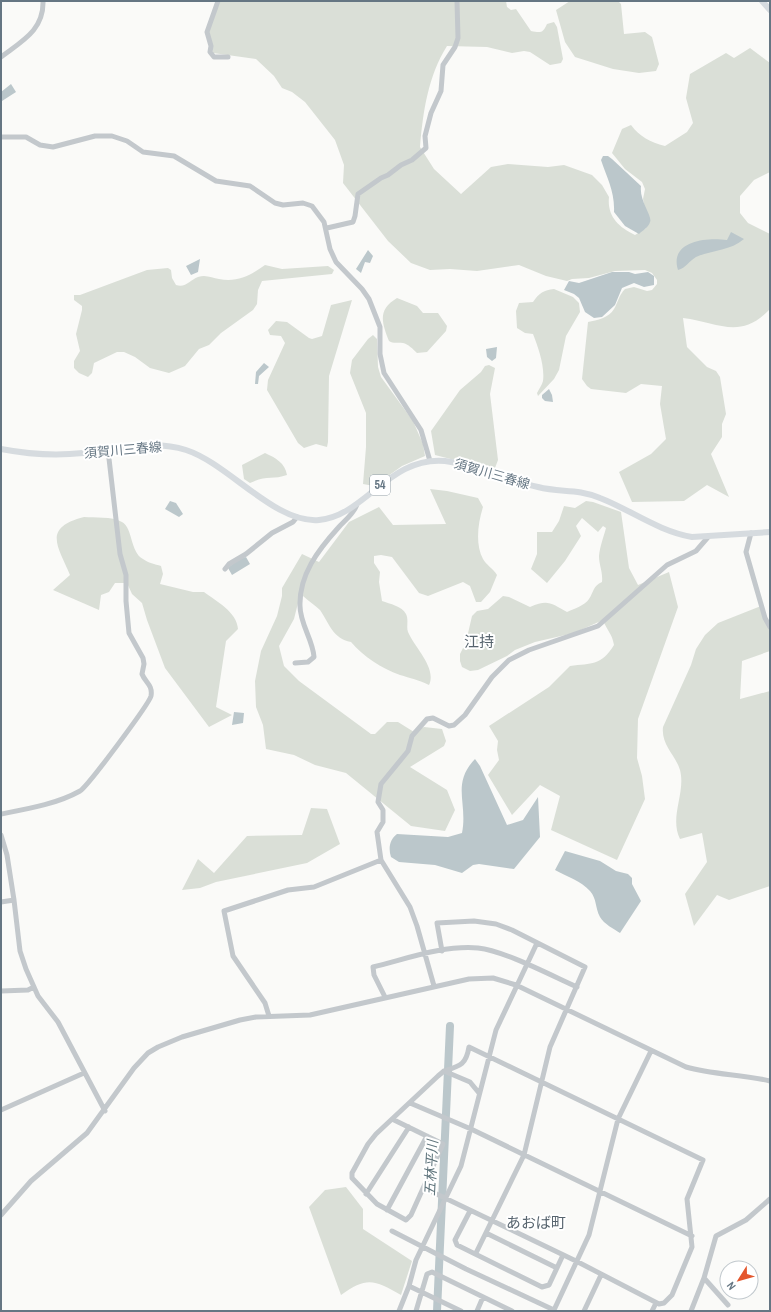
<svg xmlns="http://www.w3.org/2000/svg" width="771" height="1312" font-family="'Archivo Narrow','Noto Sans JP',sans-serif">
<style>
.green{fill:#dadfd7}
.water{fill:#bbc7cb}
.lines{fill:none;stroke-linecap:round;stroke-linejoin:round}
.river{stroke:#bbc7cb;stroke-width:8}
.minor{stroke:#c3c8cc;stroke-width:5}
.major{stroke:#d6dbdf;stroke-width:6}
.labels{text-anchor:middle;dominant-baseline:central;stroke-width:4;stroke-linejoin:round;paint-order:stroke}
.shield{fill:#fff;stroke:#939fa8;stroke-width:1}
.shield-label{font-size:12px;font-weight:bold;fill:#657683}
.street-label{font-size:13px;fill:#657683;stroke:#fff}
.water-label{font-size:14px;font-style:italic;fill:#60757c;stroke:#fff}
.quarter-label{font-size:15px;fill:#57646e;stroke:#fff}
</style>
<rect width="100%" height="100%" fill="#fafaf8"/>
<path class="green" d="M220 1H506L507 7 511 10 516 9 531 31C541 33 543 33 547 24L554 22 557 27 563 59 561 63 550 65 530 52 524 51 512 53 487 47 447 46C428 76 423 112 420 147L434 169 461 194 491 167 508 164 548 167 564 165 592 175 602 185 609 197C607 216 618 227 635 235L646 228 648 220 645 209 643 199 645 189 642 182 625 169 612 153 622 129 631 125C640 137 650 142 665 146L687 132 693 123 686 98 690 74 726 53 734 58 750 48 770 63V172L754 180 740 196V213L748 223 770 234V309C740 341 718 322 683 318L687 347 707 367 716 371 720 377 726 414 722 424V437L711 454 729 497 707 485 684 501 632 502 619 472 651 454 666 439 660 404 662 386 641 384 626 393 591 389 587 386 582 379 588 322C597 320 609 318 614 309 618 302 619 295 625 289L634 287 647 291 652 290 657 284V280L652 273 645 270 615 271 589 278 572 279 567 281 546 276 519 265 477 271 450 269 430 270 411 263 388 241 343 183 344 165 335 140 305 102 292 92 282 88 274 76 256 59 213 53 208 31Z
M570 1H618L621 4 624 34 645 32 652 37 659 64 656 71 639 73 613 69 575 57 565 42 556 10Z
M265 265 282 269 328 266 334 270 332 274 262 281 258 290 257 304 253 310 221 333 209 345 199 349 185 366 169 373 150 368 135 357 124 352H117L94 363 92 373 88 377 79 373 74 368V361L80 351 76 334 82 310V306L74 300V295H80L147 270 168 268 171 270 172 278 176 285C186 288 190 280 198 277 206 274 212 278 219 279 237 283 251 275 265 265Z
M554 289 573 297 579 303 580 312 566 336 559 370 554 379 538 396 537 393C539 389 542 385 543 381 545 366 538 347 533 334L525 333 517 328 516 311 519 303 533 302C539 293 544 290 554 289Z
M397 298 417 306 423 313H438L447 326 446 331 427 352 417 353C413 349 408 344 403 343 397 342 394 344 389 341 382 323 377 310 397 298Z
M352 300 329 376 328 442 327 447 316 444 304 448 298 443 267 390 268 380 285 343 281 336 270 335 268 330 276 321 287 322 309 338 312 339 322 336 331 305Z
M373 335 377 339 378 367 381 377 413 421 423 444 425 456 402 466 374 486 363 484 366 447V413L350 373 352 360 368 339Z
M489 365 495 368 490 394 498 460 495 468 490 469 435 455 431 431 460 390 481 372 485 366Z
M265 453C276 458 285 463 287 475 273 480 266 475 250 483L244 479 242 465Z
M430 489 447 491 478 498 483 507C478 523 475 544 483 559 486 565 493 568 497 575L490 592 481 602H476L470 586 463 582 428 596 419 593 392 557 381 555 374 556V563L380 572 379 582 382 601C390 604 402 606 406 614 409 620 406 627 408 632 415 648 437 668 429 685 419 680 410 678 400 675 381 668 364 657 351 642 333 639 329 623 320 610 315 605 308 601 303 596L299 599 294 619 279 646 284 666 299 681 371 734H375L387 722H398L414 732 424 727 442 729 446 741 444 746 410 767 447 790 455 810 445 831 411 826 346 773 315 765 294 755 266 749 263 725 256 707 255 681 261 651 277 616 282 596V588L302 554 319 562 349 522 379 507 393 525 446 524Z
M586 501 593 502 621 512 629 568 638 585 669 572 678 607 638 719 637 758 642 776 645 799 617 860 551 830 560 796 540 785 512 815 488 775 499 760 497 750 498 741 489 726 549 687 570 666C592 663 601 666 614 645 612 633 607 631 603 620L574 633 535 642 515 650 507 656 478 670 470 671 462 667 460 661V654L466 642 472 616 477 611 488 609 503 596 509 597 530 607C548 599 551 603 567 612 574 609 585 605 589 599 594 591 593 586 602 582 603 572 599 565 599 556 600 546 603 539 606 528L603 526 598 532 582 518 576 526 581 536 565 561 547 583 531 569 537 554V532H552L559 521 564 506 575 508Z
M84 517C95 518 111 516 122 522 133 528 130 552 143 559 148 563 155 564 161 566L163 574 160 584 193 592H204C216 601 237 612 238 629L226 641 216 707 232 715 209 727 165 668 147 620 142 603 132 594 127 583H115L109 592 101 595 99 610 53 590 70 575C58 546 42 528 84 517Z
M761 606 770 625V651L742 661 740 699 770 691V886L729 900 717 895 694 926 685 894 707 862 702 833 680 839C669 817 686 793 680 770 675 754 661 745 663 727L691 665 696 649 705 635 718 623Z
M311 808 327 809 340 844 307 863 216 882 200 888 182 890 198 859 214 873 247 836 302 835Z
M346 1187 363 1209V1229L412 1261 401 1295C375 1280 367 1276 341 1295L309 1207 325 1190Z"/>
<path class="water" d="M11 84 16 92 2 101 1 92Z
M603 156H608L612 159 641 186C639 201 653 217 650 222 649 227 642 231 639 234L625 226 614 212C615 192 607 178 601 160Z
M731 232 744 239C730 251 712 250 696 257 689 261 686 268 678 270 669 241 706 237 727 240Z
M368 250 373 256 370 263 365 262 361 273 356 269Z
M200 259 198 272 191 275 186 266Z
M612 272H629L635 274 648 272 654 276V285L644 287 634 283 622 288 615 305 602 317 594 318 585 312 579 298 574 294 564 290 569 281 579 283Z
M497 347 496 358 492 361 487 357 486 349Z
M264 363 269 367 259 376 258 384H255L256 372Z
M549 389 552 395 553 402 545 401 542 398V395Z
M170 501 176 503 183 514 179 517 165 509Z
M246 557 250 564 232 575 228 568 237 560Z
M234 712 244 713 243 723 232 725Z
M475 759 480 766 507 825 523 820 538 797 540 837 514 869 479 864 473 865 462 873 435 865 399 862 391 857C388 848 390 839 397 834L448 837 462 833C468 803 451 784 475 759Z
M565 851 600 861 616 871 628 874 632 878V884L641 901 620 933C614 929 604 924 600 917 595 908 597 899 590 891 581 881 566 876 555 870Z"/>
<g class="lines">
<path class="river" d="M437 1311 450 1026"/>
<path class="minor" d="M218 1 207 32 211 46 210 52 214 57H228
M1 57C22 41 44 30 43 1
M1 137H26L40 145 53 147 95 136H112L127 141 143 152 174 156 216 181 250 186 275 203 283 205 303 203 312 206 324 222 330 249 336 262 362 289 369 299 380 327V354L384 373 421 430 430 461
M327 228 353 222 355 216 358 194 381 178 388 175 401 165 412 160 426 148 425 136 431 113 441 91 443 65 455 47 458 38 457 1
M751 533 746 552 765 618 770 627
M225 569 229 564 246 554 272 533 293 522 297 517
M295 663 308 662 314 657C313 640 300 624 300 606 299 575 318 550 338 528 344 521 355 513 357 504
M1 814C27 809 57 804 80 791 88 786 149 704 151 696 153 685 145 682 142 674L144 664 143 658 129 633 126 601V575L120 554 108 450
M1 835 7 855 14 900 20 951 26 969 38 996 58 1022 105 1111
M1 902 14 900
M442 951 437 923 474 921 496 924 512 930 585 967 550 1047 524 1155 476 1253
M434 986 417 926 410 907 381 860 377 832 383 822V810L378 802 381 784 408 751 412 736 427 719 433 718 449 726 454 725 465 715 492 677 509 660 529 650 598 626 667 565 696 551 709 536
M1 991 28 990 34 987
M385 997 374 975 373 967C406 959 443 945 478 948 505 951 550 975 577 987
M269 1016 265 1003 233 956 224 911 288 890 314 887 381 860
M410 1103 471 1129 692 1236
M1 1110 84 1073
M392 1119 443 1144 411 1215 406 1220 377 1204 352 1178V1173L368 1144 376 1134 438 1076 444 1071 470 1082 479 1093
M424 1188 576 1261 659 1304 664 1303 672 1295 692 1247 687 1199 703 1160 469 1047C466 1065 460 1066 444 1071
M366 1194 409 1127
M387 1210 427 1136
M470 1211 455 1240 457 1245 542 1287 549 1285 563 1255
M1 1215 31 1181 87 1133 134 1068 148 1053 158 1047 182 1037 240 1020 256 1017 310 1015 469 979 493 978 516 985 686 1067C713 1075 742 1074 770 1081
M392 1231 466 1269 554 1310 589 1235 618 1119 651 1051
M486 1233 557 1268
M704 1278 728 1305
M409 1286 461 1311
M399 1311 409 1286 416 1260 461 1166 496 1030 537 943
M416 1311 427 1274 432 1272 512 1311
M477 1311 483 1297
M584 1311 601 1275
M652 1311 656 1303
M691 1311 704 1278 716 1236 746 1220 770 1199"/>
<path class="major" d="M762 1 770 10
M1 449C27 454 56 456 83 453 117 450 152 439 186 450 229 464 275 524 319 520 365 516 389 456 445 461 476 465 507 480 538 487 561 493 576 488 600 498 631 510 658 531 692 537L770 532"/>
</g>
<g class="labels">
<rect class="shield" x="370" y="475" width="20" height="20" rx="3"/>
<g class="shield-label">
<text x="380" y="485">54</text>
</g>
<g class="street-label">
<text transform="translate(123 450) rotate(-5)">須賀川三春線</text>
<text transform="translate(492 474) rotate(16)">須賀川三春線</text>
</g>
<g class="water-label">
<text transform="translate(431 1168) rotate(-87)">五林平川</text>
</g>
<g class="quarter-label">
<text x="479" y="641">江持</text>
<text x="536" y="1222">あおば町</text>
</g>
</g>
<rect width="771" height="1312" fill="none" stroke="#657683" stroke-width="4"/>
<g transform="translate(739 1280) rotate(233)"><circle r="19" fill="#ffffff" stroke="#c1c8cd"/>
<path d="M0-3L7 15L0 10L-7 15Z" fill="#e4572e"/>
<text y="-6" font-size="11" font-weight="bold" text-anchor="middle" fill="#657683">N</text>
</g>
</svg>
